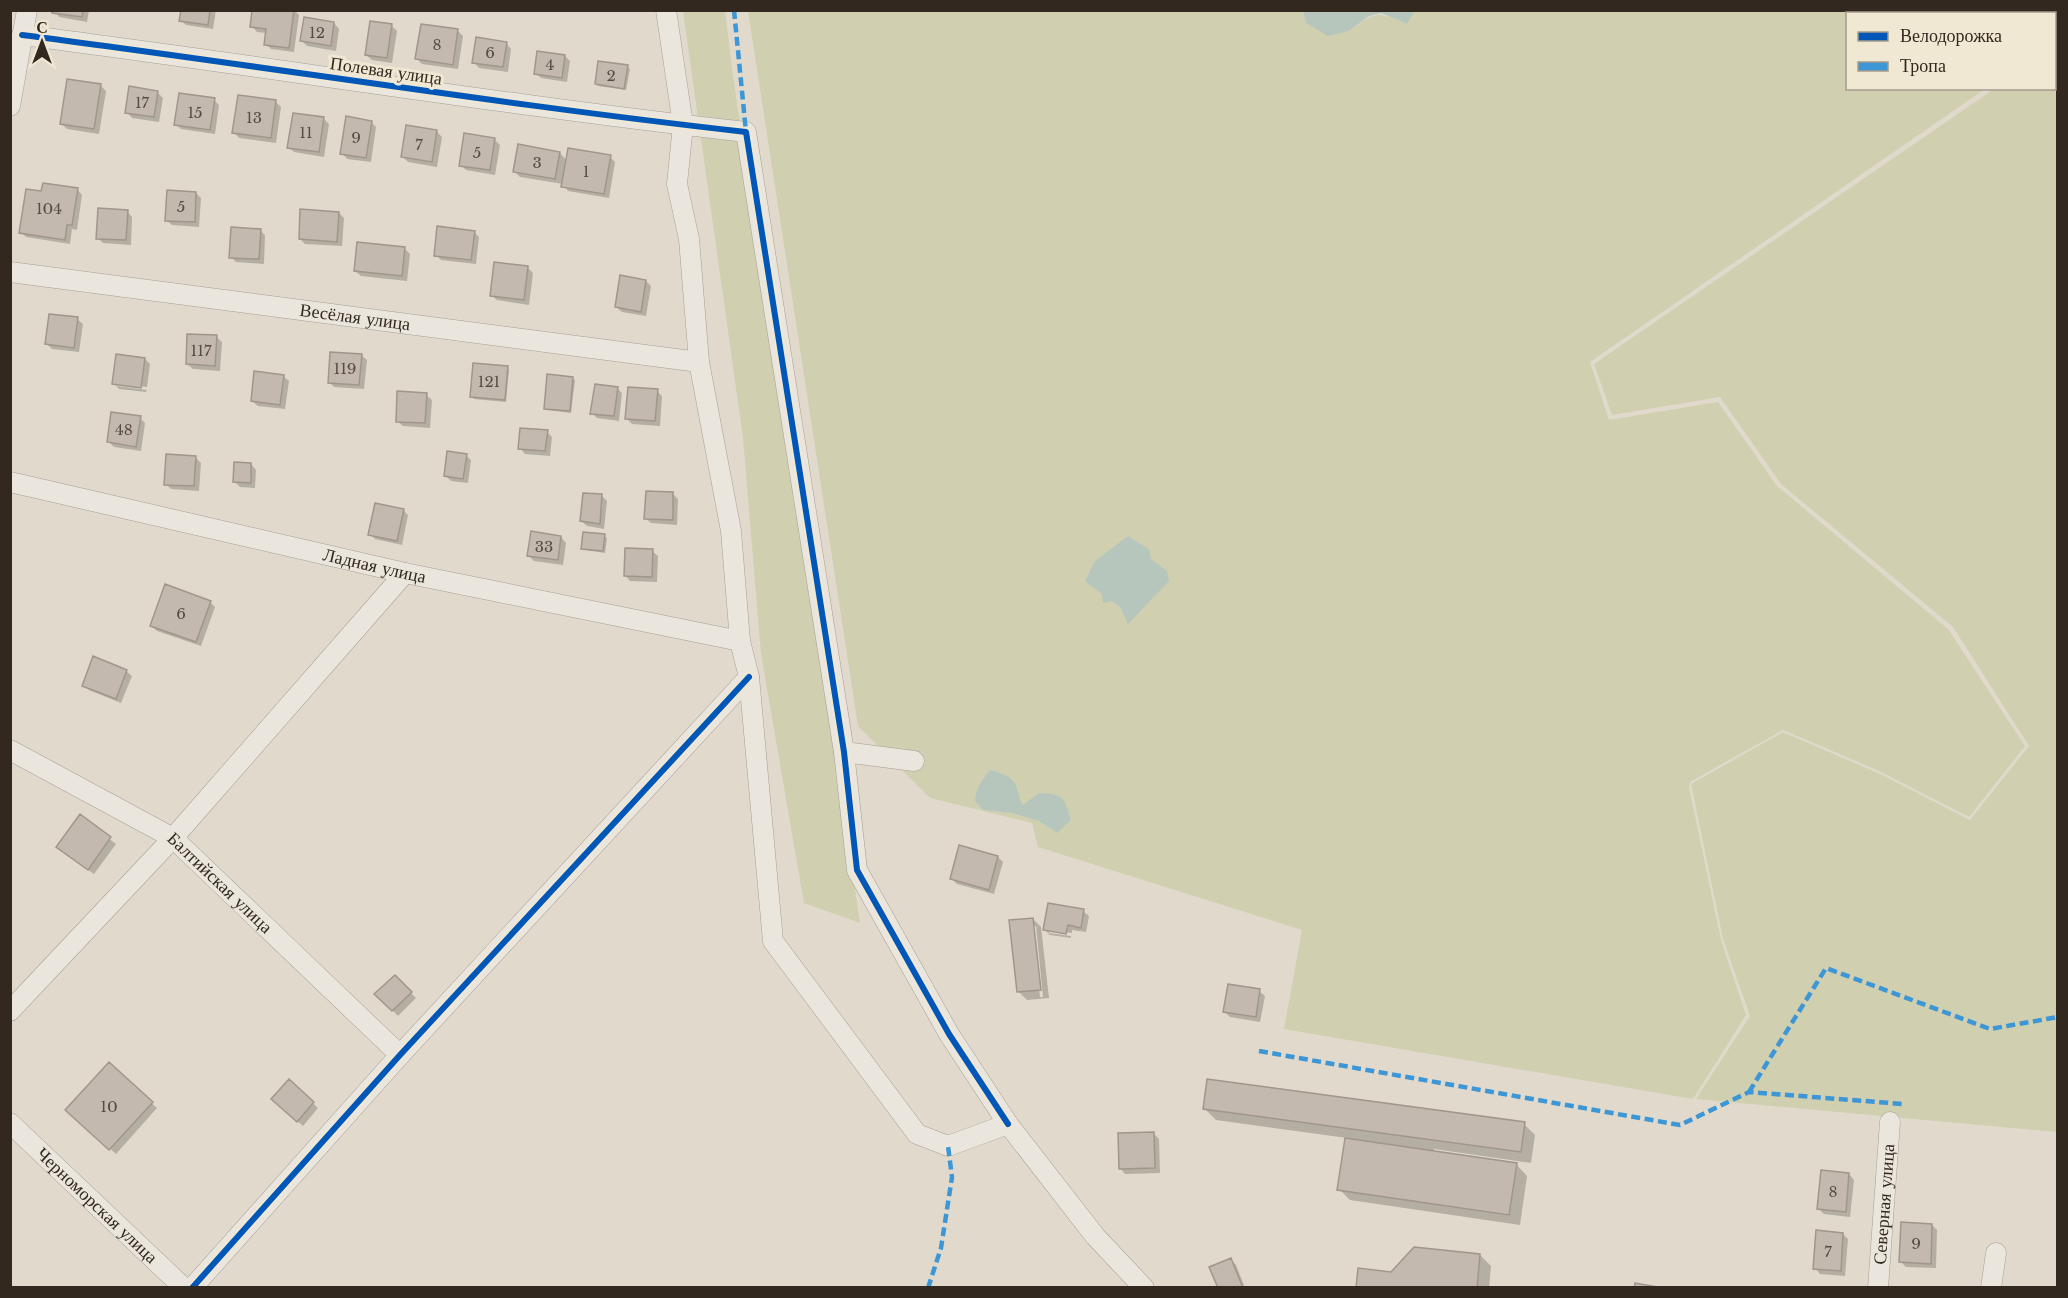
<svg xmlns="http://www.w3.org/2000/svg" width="2068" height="1298" font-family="'Libre Baskerville',serif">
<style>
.green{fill:#d0cfb0;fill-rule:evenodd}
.water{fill:#b7c6bc}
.shadow{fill:#0003;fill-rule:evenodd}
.building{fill:#c4b9ae;stroke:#a1968c;stroke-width:1.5}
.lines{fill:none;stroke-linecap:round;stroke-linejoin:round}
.street-casing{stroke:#a69f95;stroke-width:21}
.street{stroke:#eae5dd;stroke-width:20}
.quiet{stroke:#3d96d5;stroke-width:4.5;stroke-dasharray:9 4.5;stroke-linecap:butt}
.cycleway-casing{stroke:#f1e8d3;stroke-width:10}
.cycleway{stroke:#0057b8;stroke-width:6}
.labels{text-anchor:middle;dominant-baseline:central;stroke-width:6;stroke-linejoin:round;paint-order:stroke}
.number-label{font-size:15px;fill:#574c43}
.street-label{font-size:18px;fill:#33281f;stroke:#f1e8d3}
</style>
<rect width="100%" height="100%" fill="#e1dacc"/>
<path class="green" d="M1303 10 1306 23 1349 31C1377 11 1376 11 1407 24L1415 10H1983L1989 13 1848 14V88L1985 89 1590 362 1609 420 1718 402 1777 486 1948 629 2025 746 1969 817 1879 771 1783 730 1690 782 1689 787 1721 940 1746 1015 1693 1099 1284 1029 1302 930 1038 847 1032 823 930 798 858 726 748 11ZM1018 788 1019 798 1023 805 1057 833 1040 821 1012 813 983 810 975 801V795Z
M683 11H725L733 76 860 923 804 903 761 654 743 438Z
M1993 11H2057V43L2055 41 2054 14 1999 13Z
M2057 45V1132L1696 1099 1750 1016 1723 939 1691 784 1783 732 1878 773 1970 820 2029 746 1953 627 1781 484 1720 397 1612 415 1594 364 1994 89 2054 88 2055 47Z"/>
<path class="water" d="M1303 11V10L1415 11 1407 24 1381 13 1369 16 1349 31 1328 36 1306 23Z
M1128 536 1149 549 1151 559 1167 571 1169 581 1128 624 1120 607 1112 601 1103 603 1102 594 1085 581 1095 561Z
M990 770C1002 773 1015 777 1018 791 1020 797 1019 799 1023 805L1039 793C1064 794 1064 797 1071 820L1057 833 1039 821 1012 813 983 810 975 801C975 789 983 779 990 770Z"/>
<path class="shadow" d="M54 10H89L87 22 59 17Z
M183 10H216L213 29 186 25 181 20Z
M254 10H294L299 15 294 52 271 49 266 44 267 33 257 32 252 26Z
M334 23 339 29 336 51 307 46 302 41Z
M392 26 397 31 392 63 372 60 366 55Z
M458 31 463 36 458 69 422 64 417 59Z
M506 43 511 49 508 72 479 68 474 62Z
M565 56 570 61 567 82 541 78 536 73Z
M627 66 630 69 626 90 598 86 596 84Z
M101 86 106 91 99 134 67 129 61 123Z
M158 93 163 98 159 122 132 118 127 112Z
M214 100 219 105 215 134 181 129 176 124Z
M276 102 281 107 276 143 239 138 234 132Z
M324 119 329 124 324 157 294 152 289 147Z
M371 122 376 127 371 162 347 159 342 153Z
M436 131 442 137 437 167 408 162 403 157Z
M495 140 500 145 495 175 466 170 461 165Z
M560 153 567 161 610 157 615 162 609 198 568 191 563 184 520 177 515 172Z
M77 189 82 195 77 230 72 229 70 244 26 237 21 232 43 193Z
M196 193 201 198 199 227 172 225 166 220Z
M127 211 132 217 131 245 103 243 98 238Z
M339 213 344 218 342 246 305 244 300 239Z
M260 230 265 235 264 264 236 262 231 257Z
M474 232 479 237 476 264 441 260 436 255Z
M404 248 410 254 407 281 361 276 355 271Z
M528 268 533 273 529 305 497 300 491 295Z
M646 281 651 286 646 316 622 312 616 307Z
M77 319 83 324 79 352 52 349 46 343Z
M216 337 222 342 220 371 193 369 187 364Z
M361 355 367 360 364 389 334 387 329 382Z
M145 359 150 364 147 387 117 383V386L147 390 146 392 119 389 114 383Z
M507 367 509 370 506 402 474 399 472 396Z
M283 376 289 381 285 409 258 406 252 401Z
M572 378 575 380 571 413 547 410 545 408Z
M617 388 622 393 619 421 597 418 592 413Z
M657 391 662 396 660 426 632 424 626 418Z
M426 395 432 400 430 428 403 426 397 421Z
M140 418 145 423 141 451 114 447 109 442Z
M547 432 552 437 550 456 525 454 520 448Z
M466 455 471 460 468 483 451 481 446 476Z
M195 457 201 463 199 491 171 489 166 484Z
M251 464 256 470 255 488 240 487 235 482Z
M673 494 678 499 677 525 651 523 645 518Z
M602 496 607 501 604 529 587 526 581 521Z
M403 510 408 515 402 545 375 539 370 534Z
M604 536 607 538 605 553 585 550 583 548Z
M561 537 566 543 563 565 534 561 529 556Z
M652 551 658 556 657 582 630 581 625 575Z
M210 602 215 607 201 646 157 631 152 626Z
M126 671 132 676 121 703 89 690 84 685Z
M80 817 116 844 94 874 64 852Z
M998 857 1003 862 994 894 957 884 952 879Z
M1083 911 1089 916 1086 932 1072 930V933L1049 930V933L1071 936V938L1050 935 1045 930Z
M1033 919 1041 927 1049 998 1027 1000 1019 992ZM1033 926H1036L1043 997H1040Z
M395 977 416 998 398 1016 377 994Z
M1259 991 1265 996 1260 1022 1230 1017 1225 1012Z
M109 1064 157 1108 116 1154 67 1110Z
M289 1081 318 1108 303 1126 278 1104Z
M1205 1109 1524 1124 1535 1135 1531 1163 1434 1149V1152L1516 1164 1527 1176 1520 1225 1350 1200 1339 1189 1347 1138 1216 1120Z
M1154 1134 1159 1139 1160 1173 1125 1174 1120 1168Z
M1849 1174 1854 1180 1850 1217 1824 1214 1819 1209Z
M1932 1225 1937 1230 1936 1268 1906 1267 1901 1262Z
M1843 1234 1848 1239 1845 1276 1820 1274 1815 1268Z
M1480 1255 1491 1266 1489 1288H1357L1391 1273Z
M1231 1260 1236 1265 1245 1288H1219Z"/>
<path class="building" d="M52 10H83L82 17 52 13Z
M181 10H210L208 25 179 21Z
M252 10H294L289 48 264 45 266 29 250 27Z
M304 17 334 22 331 46 300 41Z
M370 21 392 24 387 58 365 55Z
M421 24 458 29 453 65 415 59Z
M476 37 507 42 503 67 472 63Z
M537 51 565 55 562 78 534 74Z
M598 61 628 65 624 89 595 84Z
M67 79 101 84 94 129 60 124Z
M129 86 158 91 154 117 125 113Z
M179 93 215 98 210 130 174 125Z
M238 95 276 100 271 138 232 133Z
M293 113 324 117 319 152 287 148Z
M346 116 372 121 366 158 340 154Z
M406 125 437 130 432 162 401 157Z
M464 133 495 138 490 170 459 166Z
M518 144 560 152 555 179 513 172Z
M568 148 611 155 604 194 561 187Z
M43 183 78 188 72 225H67L65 240 19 233 26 189 41 191Z
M167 190 196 192 195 222 165 221Z
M98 208 128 210 126 240 96 239Z
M300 209 339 212 337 242 299 239Z
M437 226 475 231 471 260 434 256Z
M231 227 261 229 259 259 229 258Z
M357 242 405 247 402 276 354 271Z
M494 262 528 266 524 300 490 296Z
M620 275 646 280 641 312 615 307Z
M49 314 78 317 74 348 45 344Z
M187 334 217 335 215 366 186 364Z
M330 352 362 354 359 385 328 383Z
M116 354 145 358 141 388 112 384Z
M473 363 508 366 505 400 470 397Z
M254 371 284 375 280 405 251 401Z
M547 374 573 377 570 411 544 409Z
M595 384 618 387 614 416 590 414Z
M628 387 658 389 655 421 625 419Z
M397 391 427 393 425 423 396 422Z
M111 412 141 416 136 447 107 442Z
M520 428 548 430 545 451 518 449Z
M447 451 467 454 463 479 444 476Z
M166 454 196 456 194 486 164 485Z
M234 462 251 463V483L233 482Z
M646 491 673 492V520L644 519Z
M583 493 602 494 600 524 580 521Z
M375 503 404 509 397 541 368 535Z
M531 531 561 536 558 560 527 556Z
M583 532 605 534 603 551 581 549Z
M625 548 653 549 652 577 624 576Z
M165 584 211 601 196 642 150 626Z
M93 656 127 670 116 699 82 686Z
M80 814 111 837 88 870 56 847Z
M959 845 998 856 989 890 950 879Z
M1048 903 1084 909 1081 928 1068 925 1066 934 1043 930Z
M1033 918 1041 990 1017 992 1009 920Z
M395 975 412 992 392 1011 374 994Z
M1228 984 1260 989 1256 1017 1223 1012Z
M109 1062 153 1102 109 1150 65 1110Z
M289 1079 314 1102 297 1122 271 1099Z
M1207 1079 1525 1122 1521 1152 1203 1109Z
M1154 1132 1155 1168 1119 1169 1118 1133Z
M1345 1138 1517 1163 1509 1215 1337 1190Z
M1821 1170 1849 1173 1846 1212 1817 1209Z
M1901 1222 1932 1224 1931 1264 1899 1262Z
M1816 1230 1843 1233 1841 1271 1813 1269Z
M1414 1247 1480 1254 1477 1288H1356L1358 1268 1391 1272Z
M1231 1258 1243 1288H1218L1209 1267Z
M1635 1283 1663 1288H1634Z"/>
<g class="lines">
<g class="street-casing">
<g id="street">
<path d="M666 10 683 125 677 184 689 239 699 362 731 531 740 641 749 677 773 941 917 1134 948 1146 1008 1124 1095 1236 1144 1288"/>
<path d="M22 35C264 66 504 105 746 132L844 752 857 870 949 1034 1008 1124"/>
<path d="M10 106 27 10"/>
<path id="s1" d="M10 272 699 362"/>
<path id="s2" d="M10 482 405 573 740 641"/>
<path id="s3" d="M10 750 173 838 400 1055"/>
<path d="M844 752 914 761"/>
<path d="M10 1011 173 838 405 573"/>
<path id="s4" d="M10 1123 184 1288"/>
<path d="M192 1288 400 1055 749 677"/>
<path id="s5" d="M1878 1288 1890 1122"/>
<path d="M1991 1288 1996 1253"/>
</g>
</g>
<use href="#street" class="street"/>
<path class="quiet" d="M734 10 746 132
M1259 1051 1680 1125 1749 1092 1903 1104
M1749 1092 1826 968 1990 1029 2058 1017
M928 1288 941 1248 952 1177 948 1146"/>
<g class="cycleway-casing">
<path id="cycleway" d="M22 35C264 66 504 105 746 132L844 752 857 870 949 1034 1008 1124
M192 1288 400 1055 749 677"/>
</g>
<use href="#cycleway" class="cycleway"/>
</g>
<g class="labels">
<g class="number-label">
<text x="317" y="32">12</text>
<text x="437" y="44">8</text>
<text x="490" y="52">6</text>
<text x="550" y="64">4</text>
<text x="611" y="75">2</text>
<text x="142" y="102">17</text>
<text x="195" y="112">15</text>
<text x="254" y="117">13</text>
<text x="306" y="132">11</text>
<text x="356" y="137">9</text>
<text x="419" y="144">7</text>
<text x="477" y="152">5</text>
<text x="537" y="162">3</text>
<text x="586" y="171">1</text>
<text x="181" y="206">5</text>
<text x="49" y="208">104</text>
<text x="201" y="350">117</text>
<text x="345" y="368">119</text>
<text x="489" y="381">121</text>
<text x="124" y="429">48</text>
<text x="544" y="546">33</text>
<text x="181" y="613">6</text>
<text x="109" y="1106">10</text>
<text x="1833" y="1191">8</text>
<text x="1916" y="1243">9</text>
<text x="1828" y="1251">7</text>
</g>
<g class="street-label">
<text transform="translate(386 71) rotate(8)">Полевая улица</text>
<text stroke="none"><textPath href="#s1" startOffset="348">Весёлая улица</textPath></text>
<text stroke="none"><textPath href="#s2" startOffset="374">Ладная улица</textPath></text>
<text stroke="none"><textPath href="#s3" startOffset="250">Балтийская улица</textPath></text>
<text stroke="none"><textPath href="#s4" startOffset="120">Черноморская улица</textPath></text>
<text stroke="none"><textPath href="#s5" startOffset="84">Северная улица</textPath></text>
</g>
</g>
<rect width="2068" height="1298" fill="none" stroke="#33281f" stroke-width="24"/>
<rect x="1846" y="12" width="210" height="78" fill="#f1e8d3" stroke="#a59b8b" stroke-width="1.5"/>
<rect x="1858" y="32" width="30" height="9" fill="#0057b8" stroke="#a59b8b" stroke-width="1.5"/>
<text x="1900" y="42" font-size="18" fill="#33281f">Велодорожка</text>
<rect x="1858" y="62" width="30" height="9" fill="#3d96d5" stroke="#a59b8b" stroke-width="1.5"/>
<text x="1900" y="72" font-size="18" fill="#33281f">Тропа</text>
<g transform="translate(42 42)" stroke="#f1e8d3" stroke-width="4.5" paint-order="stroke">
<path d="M0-4.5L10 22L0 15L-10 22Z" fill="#33281f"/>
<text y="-9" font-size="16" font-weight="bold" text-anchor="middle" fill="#33281f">С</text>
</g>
</svg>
